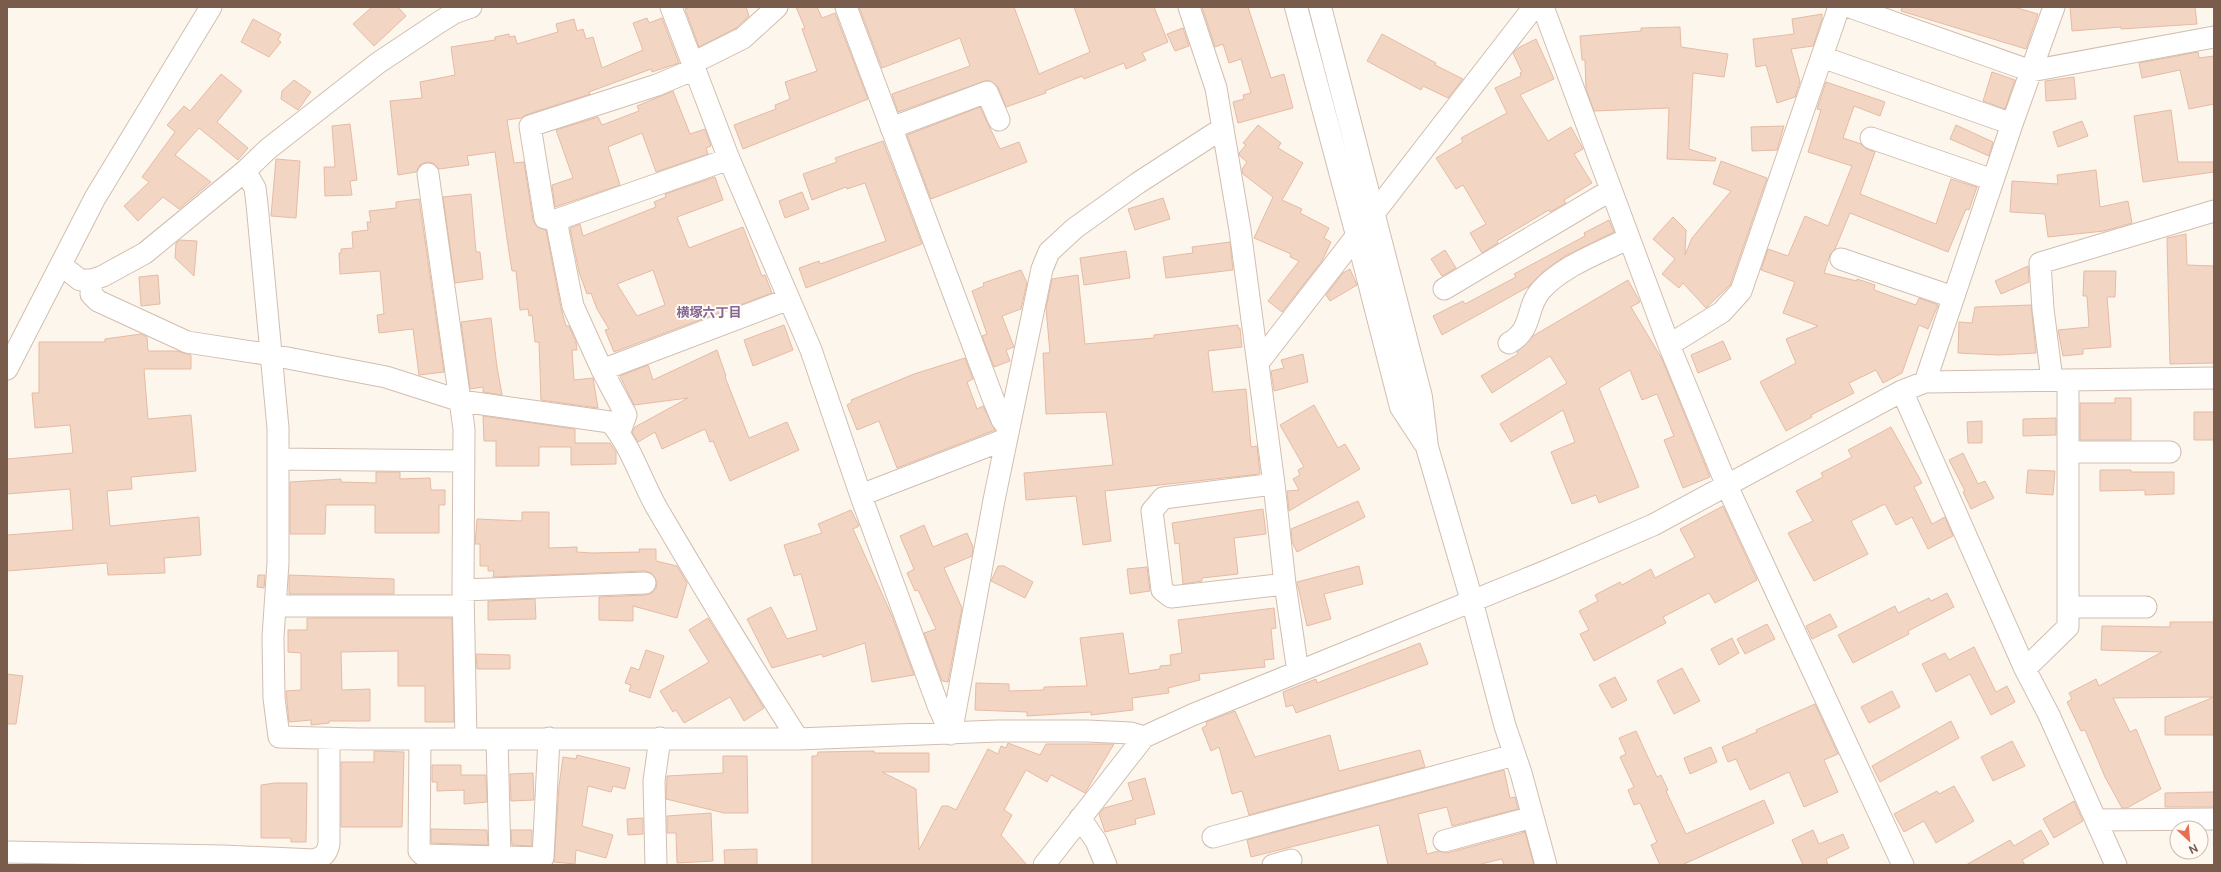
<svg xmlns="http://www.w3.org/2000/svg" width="2221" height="872" font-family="'Public Sans','Noto Sans JP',sans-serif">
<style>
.building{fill:#f3d5c3;stroke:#e6bba3;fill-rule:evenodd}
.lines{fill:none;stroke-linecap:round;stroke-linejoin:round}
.minor-casing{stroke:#d1beb0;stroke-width:23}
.tertiary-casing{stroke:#d1beb0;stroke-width:24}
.minor{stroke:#fff;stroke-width:21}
.tertiary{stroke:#fff;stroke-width:22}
.labels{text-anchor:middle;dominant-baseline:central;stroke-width:4;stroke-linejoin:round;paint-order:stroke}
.neighbourhood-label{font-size:13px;font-weight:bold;fill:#846695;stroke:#fffaf3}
</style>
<rect width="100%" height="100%" fill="#fdf6ec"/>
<path class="building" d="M372 7H398L406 16 374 46 353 24Z
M690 7H746L749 16 736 28 699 47 685 9Z
M796 7H817L822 18 835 13 868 99 743 149 734 125 776 109 775 105 790 99 785 82 817 71 802 29 805 28Z
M859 7H1014L1039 74 1090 52 1074 7H1154L1168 42 1142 53 1146 60 1126 69 1124 63 1084 79 1082 76 1045 91 1046 93 1006 107 998 87 988 80 898 112 892 94 970 66 960 38 882 68Z
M1202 7H1248L1271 78 1284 74 1293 108 1238 123 1233 102 1244 99 1243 95 1251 93 1241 59 1229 63 1223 44 1215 47Z
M1902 7H2014L2038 14 2026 49 1901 11Z
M2070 7H2195L2197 24 2121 29V27L2072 31Z
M1822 14V19L1813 46 1791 49 1800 82 1795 97 1777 103 1766 65 1756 67 1753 39 1794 34 1792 19Z
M647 18 649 23 662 18 679 63 652 72 651 69 589 92 590 94 526 115 521 118 507 120 514 163 524 162 533 220 537 227 546 230 561 308 566 326H569L576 342 577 350H572L574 380 593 378 598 408 541 400 539 342H535L532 315 529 316 528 309 520 310 516 271H512L507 239 495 152 467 156 469 165 439 169 433 163 427 162 420 165 416 172 398 175 390 101 422 98 420 82 455 75 451 47 495 40V37L509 34V37L515 36 517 44 558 32 556 24 574 19 577 31 583 29 586 39 593 37 602 68 643 50 633 23Z
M253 19 281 34 278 40 281 42 269 57 241 42Z
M1680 27 1681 47 1728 54 1724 77 1693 73 1689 149 1716 158 1715 161 1667 159 1669 108 1594 111 1586 89 1585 60H1582L1580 36 1641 31V28Z
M1183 28 1189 46 1175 51 1167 34Z
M1382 34 1436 63 1435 65 1463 79 1448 98 1423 86 1421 90 1367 61Z
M1536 39 1554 79 1520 95 1548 141 1571 127 1583 149 1574 154 1592 183 1564 200 1566 203 1550 212 1549 210 1497 241 1498 243 1482 253 1470 233 1486 224 1463 185 1456 189 1436 158 1463 142 1461 138 1507 113 1495 88 1521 76 1520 73 1522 72 1513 53 1518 48Z
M2198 52 2199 58 2214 56V104L2189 109 2180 70 2142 78 2139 63Z
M1992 72 2015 80 2005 109 1983 101Z
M221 74 242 91 217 122 248 148 238 160 199 128 175 155 211 182 179 209 163 197 138 221 124 206 149 182 142 177 175 132 167 125 184 106 190 111Z
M2074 77 2076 99 2046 101 2045 81Z
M294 80 311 92 298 110 281 99 282 91Z
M1826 82 1885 102 1880 116 1854 106 1843 138 1861 144 1867 149 1875 152 1860 194 1936 224 1951 179 1977 187 1969 210 1966 209 1948 252 1850 213 1835 249 1830 255 1824 273 1857 281V279L1875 285 1874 290 1916 305 1919 298 1938 305 1928 329 1919 325 1902 373 1883 383 1876 370 1849 383 1854 393 1811 415 1812 417 1786 431 1760 382 1796 363 1786 339 1818 326 1783 313 1795 282 1761 270 1768 249 1788 256 1805 216 1828 226 1852 166 1808 152 1821 110 1817 109Z
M673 91 690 134 705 129 711 146 706 148 708 154 656 172 642 133 608 147 620 185 555 207 552 185 573 178 556 130 598 117 602 125 639 111 637 106Z
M980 107 1000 149 1019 142 1027 162 931 199 907 135Z
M2171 110 2178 162H2214V172L2143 182 2134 116Z
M2082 121 2088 136 2058 147 2053 132Z
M350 124 357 180 350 181 352 195 325 196 324 167H335L332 126Z
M1258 125 1281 143 1278 148 1303 163 1282 200 1302 209 1300 213 1329 228 1324 238 1331 242 1322 261 1282 312 1268 301 1299 261 1290 257 1291 254 1254 238 1273 197 1243 174 1242 169 1247 162 1240 156 1239 153 1246 145 1243 143Z
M1956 125 1993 142 1989 156 1950 139Z
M1784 126 1777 150 1752 151 1751 127Z
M883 141 922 244 806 288 799 268 819 261 820 264 886 241 865 183 847 189 846 187 812 200 803 174 837 162 835 158Z
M276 159 300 161 296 218 271 216Z
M1721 161 1767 178 1730 285 1706 308 1683 283 1679 288 1662 274 1675 259 1653 239 1673 217 1686 230 1685 255 1692 238 1731 191 1713 184Z
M2096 170 2100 207 2128 201 2132 223 2104 231 2048 237 2045 214 2010 212 2012 181 2058 184 2057 175Z
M715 177 723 200 677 217 689 248 743 227 762 276 765 275 772 293 614 352 605 330 609 329 597 309 591 293 587 294 579 272 570 228 580 224 583 236 656 207 654 202 666 197 665 194ZM653 270 665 305 637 316 617 284Z
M802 192 809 209 785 218 779 201Z
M471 194 476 252H480L483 279 455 283 443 197Z
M1163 198 1170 219 1135 230 1128 209Z
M419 199 444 372 419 375 413 329 379 333 377 315 384 314 380 271 340 274 339 253H341V249L353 248 352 232 368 230 367 222H371L369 211 396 208V202Z
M1609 220 1614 232 1565 256 1543 272 1528 287 1442 335 1433 316 1463 301 1465 304 1516 277 1514 274 1585 236 1584 233Z
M2186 234 2187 265 2214 266V363L2170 364 2167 238Z
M180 240 197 241 194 276 175 258 176 243Z
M1230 242 1233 270 1166 278 1163 257 1193 253 1192 247Z
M1445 250 1456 268 1442 276 1431 259Z
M1126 251 1130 278 1084 285 1080 258Z
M2028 266 2029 282 2001 294 1995 281Z
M1350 269 1357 285 1330 301 1326 295 1343 273Z
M1021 270 1027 283 1021 309 1002 316 1014 347 1006 350 1010 361 994 367 982 336 987 334 972 291 984 286 983 283Z
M2084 271H2116L2115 297H2107L2111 347 2083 349V354L2063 356 2058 330 2089 327 2087 296H2083Z
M158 275 160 304 141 306 139 277Z
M1078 275 1085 344 1154 338V335L1238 325V328H1240L1242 347 1208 351 1213 392 1246 389 1251 447 1257 446 1260 474 1105 491 1111 541 1083 545 1076 496 1026 500 1024 473 1113 465 1106 412 1046 414 1043 353H1050L1046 308 1052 279Z
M1628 280 1640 302 1631 307 1662 359 1710 477 1683 488 1664 440 1674 436 1657 394 1642 400 1630 370 1599 388 1639 487 1599 503 1596 495 1572 504 1551 452 1575 442 1563 410 1511 442 1500 424 1567 383 1550 356 1492 393 1481 376 1518 354 1517 352 1533 336Z
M2031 305 2036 353 1998 355 1958 353 1959 322 1972 323 1975 307Z
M491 318 497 367 502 395 483 392V387L470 389 461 322Z
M784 325 793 350 753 366 744 340Z
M141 334 147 337 148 351H177L191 355V369H144L148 419 191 415 196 471 131 477 132 489 107 491 110 526 199 517 201 555 164 558 165 573 108 575 107 563 7 571V535L73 530 70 489 7 494V459L73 453 70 425 35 428 32 393H39V342H105V339Z
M1723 341 1731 359 1698 373 1691 355Z
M717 350 726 376 725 377 749 438 787 422 799 450 730 481 713 441 710 442 705 429 662 449 655 432 638 442 632 432 635 427 688 398 634 405 620 376 648 365 653 380Z
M1303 354 1308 382 1274 391 1271 371 1284 368 1281 360Z
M965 358 973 379 967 382 977 409 983 406 995 430 897 468 879 421 857 430 847 405 852 402 851 400 914 374Z
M2115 398H2131V440H2080V403H2115Z
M1314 405 1338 448 1345 444 1360 469 1289 511 1287 491 1299 490 1293 479 1300 475 1298 470 1304 467 1280 425Z
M2194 412H2214V440H2194Z
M483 416 575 429V443H610L616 452V464L571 465V447H539V466H496V441H484Z
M2056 418V435L2023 436V419Z
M1982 421V443H1968L1967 422Z
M1891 427 1922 483 1914 487 1932 524 1945 517 1953 536 1928 549 1912 517 1896 525 1885 504 1851 521 1868 554 1814 581 1788 533 1813 521 1796 491 1823 477 1821 473 1852 457 1848 450Z
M1963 453 1978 484 1985 481 1994 498 1971 509 1963 492 1965 491 1949 460Z
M2028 470 2055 471 2053 495 2026 493Z
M2100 470H2131V472H2174V494L2145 495V490L2100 491Z
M376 472H400V479L430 478 431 490H445V505H439V533H375V505H326L325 534H290V482L341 479V482L376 483Z
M1358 501 1365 517 1297 552 1292 542 1291 529Z
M1723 506 1757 580 1715 603 1709 593 1663 617 1666 623 1594 661 1580 634 1589 630 1579 611 1598 601 1595 595 1620 582 1622 585 1651 569 1655 578 1695 557 1680 529Z
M1263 509 1266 534 1234 538 1238 574 1202 578V581L1183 584 1179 543 1175 544 1172 523Z
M851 510 859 526 853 529 892 616 914 675 872 682 865 643 823 657 822 654 772 668 747 619 771 607 787 639 817 630 801 574 794 576 784 545 822 533 818 524Z
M522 512H549V548L577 547V552L592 553 640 552 639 549H656V561L677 566 687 583 677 618 633 606V621L599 620V597L645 595 652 593 656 588 657 582 651 573 645 571 493 577 494 571H488V566H480V544H475L477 519 522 521Z
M924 525 933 547 967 533 973 547 972 556 944 568 962 608 948 682 942 681 924 633 936 629 918 590 915 591 907 573 914 569 900 536Z
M998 566H1004L1033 582 1025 598 991 581Z
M1359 566 1363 584 1324 594 1331 619 1307 626 1297 582Z
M1147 567 1150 591 1130 594 1127 569Z
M258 575H265L264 588 257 587Z
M289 575 394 579V594H289Z
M1947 593 1954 607 1908 631 1909 634 1853 663 1838 635 1895 606 1898 613 1929 598 1931 601Z
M535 599 536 619 488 620V601Z
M1274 608 1276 628 1271 629 1274 659 1264 660 1265 667 1199 674 1200 680 1168 688 1169 693 1132 698 1133 710 1091 715V712L1027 716V712L975 710 976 683 1009 684V691L1044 690V687L1087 686 1080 638 1123 633 1129 674 1160 669V666L1171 665 1170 655 1182 653 1178 620Z
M1830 614 1837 627 1812 639 1806 626Z
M307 618H452L454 722H425V686H398V651L341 652 342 690 370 689V721H329V723L311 725V720L289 722 286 691 301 690V653L288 652V630H307Z
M708 618 764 708 744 721 730 697 684 723 676 710 673 712 660 691 709 662 689 630Z
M2170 622H2214V697L2113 698 2130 732 2136 729 2161 789 2127 808H2122L2105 777 2085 730 2081 731 2067 702 2072 699 2069 693 2096 679 2099 686 2162 652 2101 650 2102 626 2170 627Z
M1767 624 1775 639 1745 654 1737 639Z
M1732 638 1739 653 1719 665 1711 649Z
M1420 643 1428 664 1296 713 1293 705 1286 707 1283 692 1316 679 1317 683Z
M1974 647 1996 692 2007 686 2015 702 1991 715 1970 674 1936 692 1922 664 1945 653 1949 660Z
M646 650 664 656 650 698 629 691 631 685 625 683 631 667 639 670Z
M476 654 510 655V669H477Z
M1682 668 1700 701 1674 714 1657 681Z
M7 674 23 676 16 724H7Z
M1615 677 1627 700 1612 708 1599 685Z
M1892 691 1900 707 1869 723 1861 707Z
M2214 697V735H2165V717Z
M1815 704 1838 754 1824 760 1838 792 1804 807 1789 772 1750 790 1736 759 1728 762 1722 747 1757 732 1756 730Z
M1235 711 1255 757 1330 735 1339 771 1420 750 1425 767 1249 815 1242 791 1232 794 1219 747 1211 751 1202 728 1207 725 1206 722Z
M1951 721 1959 738 1880 782 1872 766Z
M1636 731 1657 777 1661 775 1668 790 1666 791 1686 834 1764 800 1774 823 1682 865H1660L1651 845 1657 842 1640 803 1634 805 1628 790 1634 787 1620 757 1626 754 1619 738Z
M2012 741 2025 766 1993 781 1981 757Z
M1008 743 1040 755 1046 744H1114L1085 793 1051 775 1047 782 1026 770 1004 810 1012 815 1001 835 1027 865H812V756H817L818 752 874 751V753H929V772H882L916 789 919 850 942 806H948L956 810 988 749 998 754 1001 746 1006 748Z
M1711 747 1717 762 1690 774 1684 758Z
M374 751 404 752 402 827H341V762H374Z
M577 755 630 768 625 789 613 786 611 792 588 786 582 826 613 835 606 858 576 850 575 864 554 862 559 786 563 757 576 759Z
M723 756H747L748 813H724L666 799 667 776 723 773Z
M432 765H461V775H486L487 802 464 804V790L437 791V782H432Z
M1504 770 1510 798 1515 797 1518 809 1452 826 1447 807 1418 814 1427 854 1439 851 1447 853 1525 832 1534 865H1504L1502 859 1477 865H1388L1379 825 1251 857 1247 840Z
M533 773 534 800 511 801 510 774Z
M1145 778 1155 814 1135 819 1136 824 1105 832 1099 814 1104 808 1133 800 1128 783Z
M275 783H307L306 842H291V838H261V785Z
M1954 786 1974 821 1936 843 1924 821 1904 832 1894 814 1937 791 1939 794Z
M2214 792V807H2165V793Z
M2074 801 2083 821 2054 838 2043 819Z
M711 813 713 861 677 863 676 833H667V816Z
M643 818V834L628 835 627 819Z
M431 829 487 830 488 845 431 843Z
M511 830H532V846L512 845Z
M1813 830 1819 844 1843 834 1849 848 1826 859 1828 865H1803L1792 840Z
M2041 830 2049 844 2022 860 2025 865H1966L2010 840 2014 846Z
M757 849V865H725L724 850Z"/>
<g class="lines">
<g class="minor-casing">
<path id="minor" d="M671 7 729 159 811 350 862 499 939 708 951 734
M846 7 994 401 1002 420 1008 428
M1189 7 1216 88 1240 230 1274 484 1285 584 1298 672
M1543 7 1669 345 1727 486 1903 865
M1850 7 2031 71 2214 37
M1822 57 2012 124
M693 63 743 38 777 7
M891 128 987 92 999 120
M1871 138 1993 180
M245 171 255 188 257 204 278 428V563L273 637 274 698 279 737 358 739H798L997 731H1087L1131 733 1144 737
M428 174 464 429 463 590 466 739
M556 220 545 218 530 126 657 85 695 69
M1841 259 1953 297
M61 265 80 280H92L103 276 145 253 245 171 268 149 378 63 438 23 454 13 471 7
M92 280 91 294 98 301 187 342 272 355 386 377 461 401 610 422C631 445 642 483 658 510 703 587 750 664 798 739
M1444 289 1611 190
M1509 343C1534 329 1525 308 1541 290 1564 265 1600 253 1629 238
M1669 345 1722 312 1741 291 1839 7
M1258 363 1530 12 1539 7
M7 369 95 198 211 7
M602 370 789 299
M2052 380 2043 309 2040 263 2214 211
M2068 380V607H2146
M1925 382 2012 124 2054 7
M1902 391 2025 669 2049 715 2116 865
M619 434 626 415 602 370 573 306 556 220 729 159
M2068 452H2170
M279 459 464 461
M1274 484 1163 498 1152 511 1162 590 1171 597 1285 584
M861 495 1006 439
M463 590 645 583
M1472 601 1505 726 1521 773 1546 865
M276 606H463
M2025 669 2068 627V607
M951 734 994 500 1042 269 1049 252 1075 228 1138 183 1223 128
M420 739 419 851 423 855 543 858 549 738
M497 739 500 857
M1080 818 1096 841 1106 865
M2098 820 2214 819
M1213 837 1514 755
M1444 841 1533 817
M7 852 223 856 314 860C323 857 327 854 329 844V739
M656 865 654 781 660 738
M1044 865 1144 737 1192 715 1551 569 1653 525 1902 391 1925 382 2214 378
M1273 865 1291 860"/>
</g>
<g class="tertiary-casing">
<path id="tertiary" d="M1296 7 1357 235 1401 407 1424 442
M1320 7 1421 397 1427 447 1472 601"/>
</g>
<use href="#minor" class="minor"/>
<use href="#tertiary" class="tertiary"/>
</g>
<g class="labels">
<g class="neighbourhood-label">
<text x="709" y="312">横塚六丁目</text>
</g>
</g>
<rect width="2221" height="872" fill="none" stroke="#7a5c4d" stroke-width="16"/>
<g transform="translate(2189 840) rotate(154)"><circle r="19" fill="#fffaf3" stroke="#cabbb1"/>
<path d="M0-3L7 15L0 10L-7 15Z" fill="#e76f51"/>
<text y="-6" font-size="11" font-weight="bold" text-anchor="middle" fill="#7a5c4d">N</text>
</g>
</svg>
